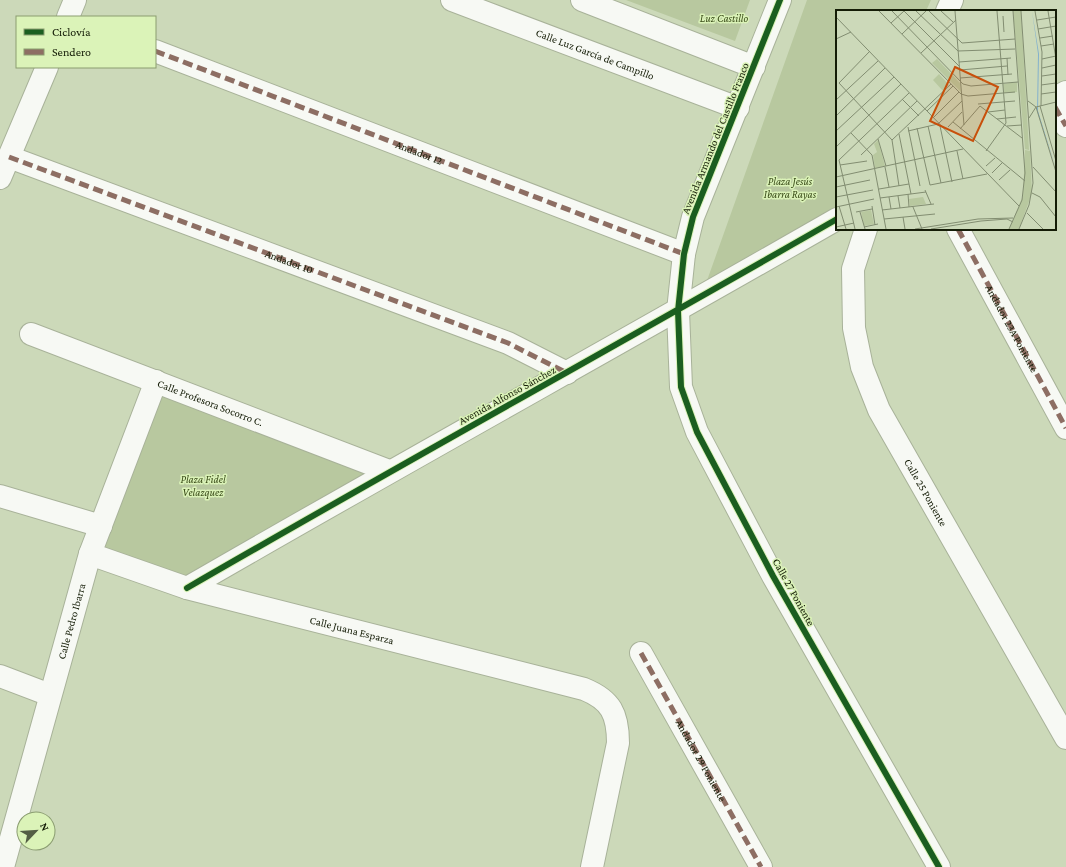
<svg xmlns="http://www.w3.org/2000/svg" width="1066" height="867" font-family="'Crimson Pro',serif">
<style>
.green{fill:#b8c89f}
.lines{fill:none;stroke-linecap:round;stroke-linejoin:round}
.minor-casing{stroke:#a8b299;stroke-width:24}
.minor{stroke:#f7f9f4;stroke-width:22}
.quiet{stroke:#8d6e63;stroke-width:5;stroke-dasharray:10 5;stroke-linecap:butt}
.cycleway-casing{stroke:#dbf3b8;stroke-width:8}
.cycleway{stroke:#1b5e20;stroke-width:6}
.labels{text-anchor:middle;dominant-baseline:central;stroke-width:3;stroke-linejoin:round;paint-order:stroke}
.park-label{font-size:11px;font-style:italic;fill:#394b18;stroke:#dbf3b8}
.street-label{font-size:11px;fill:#141c06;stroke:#dbf3b8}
.inset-road{fill:none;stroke:#828d71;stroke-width:1}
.view{fill:#c8500b;fill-opacity:0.15;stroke:#c8500b;stroke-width:2}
.inset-edge{fill:none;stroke:#141c06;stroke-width:2}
</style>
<rect width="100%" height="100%" fill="#ccd9b9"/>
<path class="green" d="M626 0H750L735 41Z
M807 0H931L926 11H837V213L704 289Z
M156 381 389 471 187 588 90 554Z"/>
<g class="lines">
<g class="minor-casing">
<g id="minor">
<path id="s1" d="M452 0 738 108"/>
<path d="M582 0 754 67"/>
<path d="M780 0 693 217 684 254 678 311 681 387 697 432 773 576 939 867"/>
<path d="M947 11 952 0"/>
<path d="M68 17 75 0"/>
<path d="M155 51 684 254"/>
<path d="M1055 98 1066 92"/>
<path d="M1055 107 1066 126"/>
<path d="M9 157 508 343 567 373"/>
<path d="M0 178 47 67"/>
<path id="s2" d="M866 229 853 269 854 328 862 367 879 410 1066 738"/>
<path id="s3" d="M958 229 1066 428"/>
<path id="s4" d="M31 334 389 471"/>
<path d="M0 496 101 526"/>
<path id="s5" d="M90 554 187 588 584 689C611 700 618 714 618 743L592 867"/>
<path d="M187 588C403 463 621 343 837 219"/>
<path id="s6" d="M641 653 761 867"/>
<path d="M0 676 50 695"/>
<path id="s7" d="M3 867 90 554 156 381"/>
</g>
</g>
<use href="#minor" class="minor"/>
<g class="quiet">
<path id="s8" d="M155 51 684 254"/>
<path d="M1055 107 1066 126"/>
<path id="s9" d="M9 157 508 343 567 373"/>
<path d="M958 229 1066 428"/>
<path d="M641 653 761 867"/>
</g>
<g class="cycleway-casing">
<path id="cycleway" d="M780 0 693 217 684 254 678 311 681 387 697 432 773 576 939 867
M187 588C403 463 621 343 837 219"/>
</g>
<use href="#cycleway" class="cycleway"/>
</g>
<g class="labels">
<g class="park-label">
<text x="724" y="18">Luz Castillo</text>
<text x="790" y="181">Plaza Jesús<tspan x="790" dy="13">Ibarra Rayas</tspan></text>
<text x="203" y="479">Plaza Fidel<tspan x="203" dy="13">Velazquez</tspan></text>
</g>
<g class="street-label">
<text stroke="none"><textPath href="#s1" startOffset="153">Calle Luz García de Campillo</textPath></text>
<text transform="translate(715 138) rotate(-68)">Avenida Armando del Castillo Franco</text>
<text stroke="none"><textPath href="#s8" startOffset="283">Andador 12</textPath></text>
<text stroke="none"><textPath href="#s9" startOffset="299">Andador 10</textPath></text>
<text stroke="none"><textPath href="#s3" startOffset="113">Andador 23A Poniente</textPath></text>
<text transform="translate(507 395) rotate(-29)">Avenida Alfonso Sánchez</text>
<text stroke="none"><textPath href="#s4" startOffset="192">Calle Profesora Socorro C.</textPath></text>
<text stroke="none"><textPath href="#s2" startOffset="282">Calle 25 Poniente</textPath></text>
<text transform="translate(794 592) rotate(61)">Calle 27 Poniente</text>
<text stroke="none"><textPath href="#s7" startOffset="255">Calle Pedro Ibarra</textPath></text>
<text stroke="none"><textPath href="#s5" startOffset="273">Calle Juana Esparza</textPath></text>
<text stroke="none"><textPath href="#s6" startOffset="123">Andador 29 Poniente</textPath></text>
</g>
</g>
<g transform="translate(836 10)">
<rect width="220" height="220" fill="#ccd9b9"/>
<path d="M177 1H185L193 140 189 139ZM101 49 124 73 125 82 96 53ZM103 64 113 75 107 81 97 70ZM181 72V82L168 83 167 74ZM42 130 49 156 39 158 37 145 41 142 38 134ZM189 140 194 141 196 183 183 219H173L187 186ZM87 187 90 194 74 196 73 189ZM35 200 38 214 28 216 25 202Z" fill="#b8c89f"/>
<path d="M196 1 203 44 202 101 220 159 201 101 202 44Z" fill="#83b1cc"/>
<path class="inset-road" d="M43 1 125 84 132 86 179 82M56 1 127 74 135 76 182 72M68 1 123 56M80 1 122 41 179 39M93 1 126 33 179 29M105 1 117 12M119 1 128 115M199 1 206 42 205 96M212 1 220 49M167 6 168 22M0 7 183 196M201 10 220 7M55 13 68 1M202 19 220 16M66 24 90 1M204 28 217 26M0 29 15 22M205 36 218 34M34 41 3 73 56 130M85 43 120 10M171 48 172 65M206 49 220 46M123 52 175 48M206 58 220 55M124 60 171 56M206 66 220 64M124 68 176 64M205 75 220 73M205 84 220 82M66 89 83 106M0 90 42 51M192 91 200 97 220 92M142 94 179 91M204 96 220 151M200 97 220 162M91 101 117 76M152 102 169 100M0 106 49 58M97 108 123 82M193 108 200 97M161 109 180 107M117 112 189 171M102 114 126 91M92 116 105 173M104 116 116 172M171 116 186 115M72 117 84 176M112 117 126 102M81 118 94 175 151 164M124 119 144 96 186 128M0 121 58 67M72 121 102 114M15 123 36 145 50 219M63 124 75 184M42 129 50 156M56 130 115 74M56 130 63 176M0 137 65 74M121 141 127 169M150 141 170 113 161 1M25 145 81 91M3 150 73 83M3 150 19 219M4 155 31 151M150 156 159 148M49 157 53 177M197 157 220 182M156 163 166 153M0 167 127 139M163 170 174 160M0 177 34 170M43 179 73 174M89 180 95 194M196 183 204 187 220 207M72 184 73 197M62 186 64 198M0 187 37 180M53 187 55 199M44 188 90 182M3 196 10 219M36 196 39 215M0 197 38 189M77 197 86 219M46 200 98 194M20 202 36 199M24 202 29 219M191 203 207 219M67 207 69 219M48 209 99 204M0 217 18 213M28 217 42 214M79 219 142 209 177 208M95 219 145 211 171 209 177 212M173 219 186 190 189 163 177 1M183 219 193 195 197 173 185 1"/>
<path class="view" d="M119 57 162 77 137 131 94 111Z"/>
<rect width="220" height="220" class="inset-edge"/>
</g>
<rect x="16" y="16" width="140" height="52" fill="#dbf3b8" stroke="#8b9d71"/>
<rect x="24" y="29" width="20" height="6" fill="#1b5e20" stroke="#8b9d71"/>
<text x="52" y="36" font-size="12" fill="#141c06">Ciclovía</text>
<rect x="24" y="49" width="20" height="6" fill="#8d6e63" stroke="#8b9d71"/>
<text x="52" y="56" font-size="12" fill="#141c06">Sendero</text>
<g transform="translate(36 831) rotate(65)"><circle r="19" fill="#dbf3b8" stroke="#8b9d71"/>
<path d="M0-3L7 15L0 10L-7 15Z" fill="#545e45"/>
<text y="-6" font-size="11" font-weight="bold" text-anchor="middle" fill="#141c06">N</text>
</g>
</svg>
